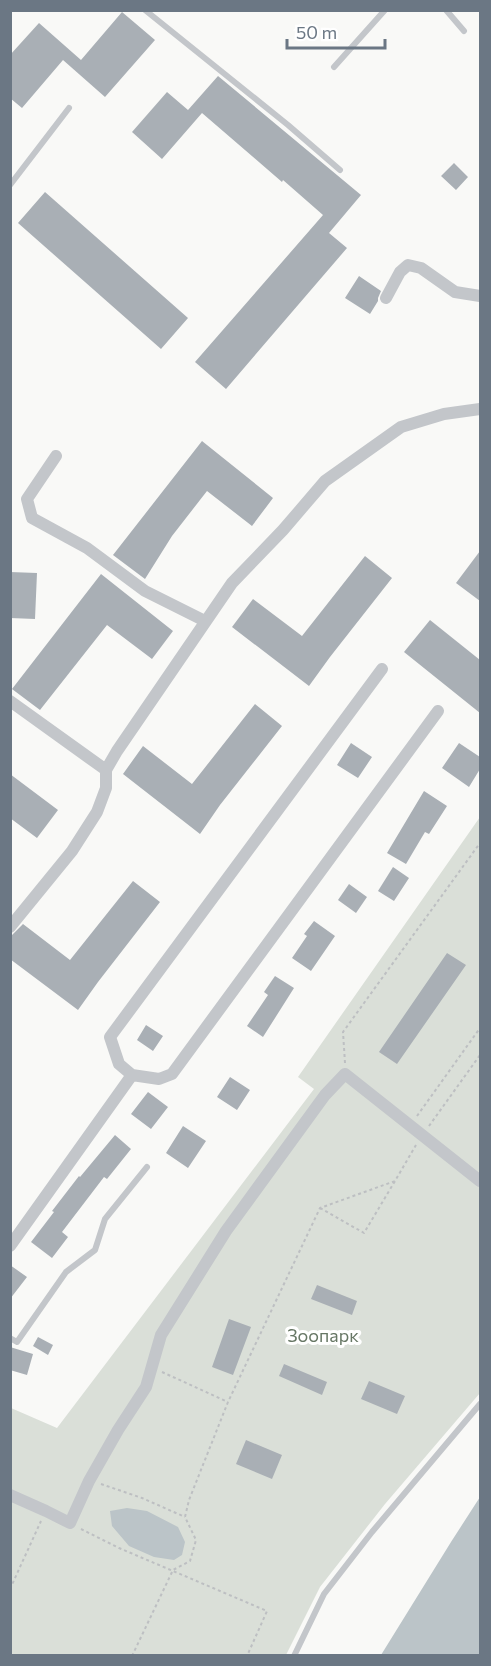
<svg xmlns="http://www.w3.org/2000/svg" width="491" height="1666" font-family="Commissioner,sans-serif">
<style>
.green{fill:#dadfd8}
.water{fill:#bbc4c8}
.building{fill:#a9afb5}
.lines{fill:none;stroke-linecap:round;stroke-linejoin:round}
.path{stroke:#bdbfc2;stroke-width:2;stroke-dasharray:3 3;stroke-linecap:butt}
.service{stroke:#c3c6ca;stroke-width:6}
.minor{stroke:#c3c6ca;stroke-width:12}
.labels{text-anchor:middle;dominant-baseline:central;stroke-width:6;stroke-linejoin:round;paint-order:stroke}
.park-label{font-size:18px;fill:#677765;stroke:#fff}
</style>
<rect width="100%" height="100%" fill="#f9f9f7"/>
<path class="green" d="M480 817V1393L385 1504 320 1587 286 1655 11 1656V1408L57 1428 314 1089 298 1077Z"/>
<path class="water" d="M480 1497V1655H381L451 1542Z
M127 1508 147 1511 178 1527 185 1542 182 1555 174 1560 154 1557 129 1546 112 1526 110 1511Z"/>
<path class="building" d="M122 12 155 40 105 97 63 60 22 108 10 98V55L39 23 81 60Z
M218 76 361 195 329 233 347 248 226 389 195 362 323 215 283 180 282 182 202 113 162 159 132 132 167 92 188 110Z
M454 163 468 177 456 190 441 176Z
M45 192 188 318 161 349 18 223Z
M359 276 381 291 378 298V301L370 314 345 298Z
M202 441 273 498 252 526 207 491 172 536 145 579 113 555Z
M480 551V601L456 583Z
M365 556 392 578 330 657 309 686 232 627 253 599 302 636Z
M10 572 37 573 35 619 10 618Z
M101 574 173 631 152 659 107 625 40 710 12 689Z
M430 620 480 660V713L404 652Z
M255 704 282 726 220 805 200 834 123 774 143 746 192 784Z
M351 743 372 757 358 778 337 765Z
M459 743 480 757V769L469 787 442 768Z
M10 774 58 810 37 838 10 818Z
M424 791 447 806 429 834 425 832 406 864 387 853Z
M393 867 409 878 394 901 378 891Z
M133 881 160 902 98 982 78 1010 10 959V937L23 924 70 960Z
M349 884 367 897 356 913 338 900Z
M314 921 335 936 311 971 292 958 307 936 304 934Z
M447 953 466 965 397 1064 379 1052Z
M275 976 294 988 263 1037 247 1026 268 995 264 992Z
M146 1025 163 1036 153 1051 137 1040Z
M230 1077 250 1090 237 1110 217 1097Z
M148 1092 168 1107 151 1129 131 1114Z
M183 1126 206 1141 188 1168 166 1153Z
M115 1135 131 1149 107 1179 104 1177 62 1232 68 1237 52 1258 31 1242 54 1212 52 1211 79 1176 80 1177Z
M10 1265 27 1277 10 1299Z
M317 1285 357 1301 352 1315 311 1299Z
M229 1319 251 1327 233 1375 212 1367Z
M38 1337 53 1345 48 1355 33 1346Z
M10 1347 33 1354 27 1375 10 1370Z
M284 1364 327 1382 322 1395 279 1376Z
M369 1381 405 1396 397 1414 361 1399Z
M246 1440 282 1455 272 1479 236 1464Z"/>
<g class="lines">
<path class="path" d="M345 1063 343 1032 480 843
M417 1116 480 1028
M429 1126 480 1055
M320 1208 364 1233 395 1181
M162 1372 228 1402
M101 1484 142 1498 185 1517
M81 1529 119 1548 267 1611 247 1656
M10 1589 41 1521
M132 1656 173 1570 190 1561 196 1540 185 1517 189 1500 228 1402 320 1208 395 1181 416 1145"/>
<path class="service" d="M145 10 288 125 340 170
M446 10 464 31
M334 67 385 10
M10 185 69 108
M10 1338 17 1342 66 1272 95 1250 105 1219 147 1167
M294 1656 324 1594 372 1532 480 1404"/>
<path class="minor" d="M386 298 400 272 408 265 421 268 455 292 480 296
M56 456 27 499 32 518 87 548 145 591 205 621
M382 669 110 1037 119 1064 132 1075 159 1079 172 1074 438 711
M10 701 106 770
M10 927 72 851 97 812 106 788V770L117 751 232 583 283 530 325 481 401 427 444 414 480 409
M10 1246 132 1075
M10 1495 46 1511 70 1523 89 1481 118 1430 146 1387 161 1335 226 1231 325 1095 345 1074 480 1181"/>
</g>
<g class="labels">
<g class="park-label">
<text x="323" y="1335">Зоопарк</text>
</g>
</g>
<rect width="491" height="1666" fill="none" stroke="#6b7784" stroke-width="24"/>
<path d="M287 39v9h98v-9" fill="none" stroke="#6b7784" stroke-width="3"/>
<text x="296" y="39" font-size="18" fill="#6b7784" stroke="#ffffff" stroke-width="4.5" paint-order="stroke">50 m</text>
</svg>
